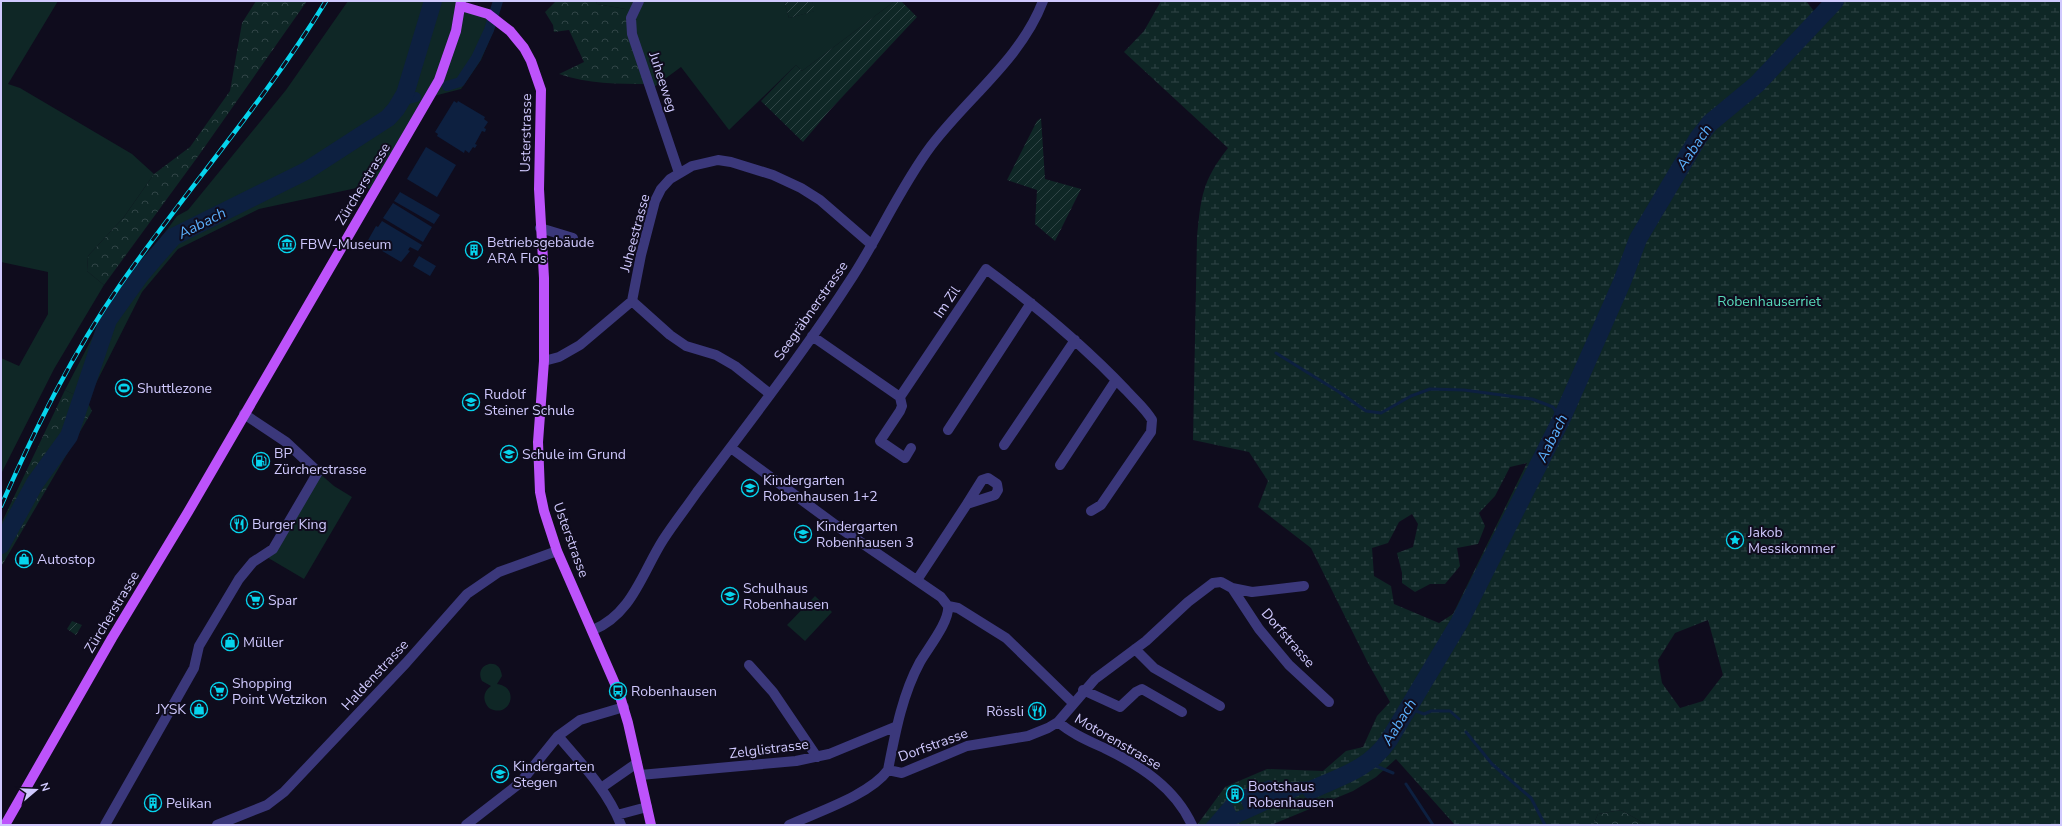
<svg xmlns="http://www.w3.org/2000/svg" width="2062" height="826" font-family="'Nunito Sans',sans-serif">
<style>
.green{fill:#0f2726}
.forest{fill:url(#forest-crowns)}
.wetland{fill:url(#wetland-marsh);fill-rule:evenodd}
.garden{fill:url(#garden-furrows)}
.water{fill:#0d2040}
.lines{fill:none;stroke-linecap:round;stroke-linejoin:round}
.stream{stroke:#0d2040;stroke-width:3}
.canal{stroke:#0d2040;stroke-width:10}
.river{stroke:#0d2040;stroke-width:18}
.minor{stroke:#3b387b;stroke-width:10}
.major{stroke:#bd53fb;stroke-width:10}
.rail-casing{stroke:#06d4ed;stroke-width:4.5}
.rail{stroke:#0f0c1d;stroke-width:3;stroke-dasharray:9;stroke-linecap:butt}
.labels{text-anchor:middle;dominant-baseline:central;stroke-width:4;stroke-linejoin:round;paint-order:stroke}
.street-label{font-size:14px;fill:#d0c9fe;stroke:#0f0c1d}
.poi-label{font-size:14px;fill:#d0c9fe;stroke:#0f0c1d;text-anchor:start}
.park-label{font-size:14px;fill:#58dbbb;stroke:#0f0c1d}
.water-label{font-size:15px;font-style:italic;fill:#5aaffb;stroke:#0f0c1d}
</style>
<defs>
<pattern id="forest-crowns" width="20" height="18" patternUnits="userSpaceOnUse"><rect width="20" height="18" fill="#0f2726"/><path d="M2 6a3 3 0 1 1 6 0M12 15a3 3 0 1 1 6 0" fill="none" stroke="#314547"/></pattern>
<pattern id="wetland-marsh" width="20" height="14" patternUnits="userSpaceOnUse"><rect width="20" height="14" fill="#0f2726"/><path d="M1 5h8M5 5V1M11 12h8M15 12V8" fill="none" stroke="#314547"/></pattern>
<pattern id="garden-furrows" width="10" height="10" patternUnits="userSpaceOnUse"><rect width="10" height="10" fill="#0f2726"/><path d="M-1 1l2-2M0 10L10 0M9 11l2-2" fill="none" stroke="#314547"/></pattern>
</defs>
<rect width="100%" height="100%" fill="#0f0c1d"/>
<path class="green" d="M1 1H58L8 84 20 88 132 154 154 174 124 217 88 256 87 271 104 285 54 369 1 474V358L19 366 48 314V272L1 262Z
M348 1H461L498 20 481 60 461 89 430 97 375 193 366 186 259 209 178 249 142 292 87 401 65 390 103 317 177 216 188 210 286 90Z
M596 1H634L637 4 648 1H784L789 18 814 11 812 1H895L802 71 796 65 729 130 681 67 650 90 625 9 597 4Z
M318 472 334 486 352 497 304 579 265 556Z
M815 596 832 612 805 641 787 625Z
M489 664C497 663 501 668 502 676L497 684C521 687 510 720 489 708 482 700 483 692 491 686L482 681C478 673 481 666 489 664Z"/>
<path class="forest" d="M256 1H307L199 155 104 285 87 271 88 256 124 217 154 174 190 147 230 91 242 23Z
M556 1H596L597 4 625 9 631 18 649 84C617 84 588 84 559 74L584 62 569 30 554 32 553 25 545 12Z
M65 390 87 401 92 411 1 567V524Z
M1621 810 1647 825H1593L1598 814Z"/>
<path class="wetland" d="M1161 1H1806L1814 11 1828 1H2061V825H1647L1621 810 1598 814 1593 825H1455L1396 759 1376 777 1353 791 1271 825H1195H1197L1225 787 1267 769 1323 771 1346 751 1363 747 1377 716 1390 702 1368 663 1311 548 1258 507 1268 481 1249 452 1193 440 1197 237C1201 197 1202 181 1228 148L1124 52 1144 31ZM1527 463 1453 614 1439 623 1394 604 1391 586 1374 576 1372 548 1388 543 1399 522 1412 514 1418 524 1413 547 1397 553 1402 573V583L1415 592 1430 584H1445L1460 566 1457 548 1478 544 1485 526 1479 513 1495 496 1510 467ZM1708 620 1723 675 1703 701 1680 708 1662 683 1658 660 1675 633Z"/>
<path class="garden" d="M784 1H812L815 11 789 18Z
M895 1H901L917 17 830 110 803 142 761 101 796 65 802 71Z
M1041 118 1045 179 1081 189 1055 241 1035 224 1037 190 1007 180 1037 121Z
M72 621 82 625 76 635 67 629Z"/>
<path class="water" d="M454 101 457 103 458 101 485 117 484 119 488 122 484 128 486 129 485 132 482 131 475 144 477 145 475 148 473 147 469 153 465 150 464 153 437 136 438 134 435 132Z
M426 147 456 165 437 197 407 179Z
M400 192 440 215 434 224 394 201Z
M393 203 432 227 423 242 383 218Z
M382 221 422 245 418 251 410 247 408 250 410 251 401 262 367 242 376 226 378 227Z
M419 256 436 266 430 276 413 266Z
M1269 780 1276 783 1333 780 1234 825H1205L1229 797 1236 812 1244 809 1237 792Z"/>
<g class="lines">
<path class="stream" d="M1276 353 1339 392 1366 411 1381 413 1411 396 1430 389 1464 390 1532 399 1553 407 1561 420
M1408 708 1424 714 1431 711H1450L1459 719
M1466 732 1492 764 1531 798 1545 825
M1369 763 1393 773
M1406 784 1433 825"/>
<path class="canal" d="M447 86 460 82 476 58 489 30 498 1
M402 101 416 97"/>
<path class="river" d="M1 545 35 483 69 436 108 320 141 274 173 237 306 171 388 118 396 109 405 94 433 1
M1311 790C1342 776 1369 769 1389 740L1459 623 1561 420 1622 282 1638 239 1698 138 1710 123 1757 84 1835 1"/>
<path class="minor" d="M639 1 631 18 632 34 679 173
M540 228 573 238
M632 301 670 335 686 346 716 355 735 366 770 394
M812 336 900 397 986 269C1035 305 1083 345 1126 390 1134 399 1146 409 1152 420L1151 432 1101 505 1091 511
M544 361 559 357 580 345 632 301 641 255 655 201 661 189 670 179 692 166 718 160 731 162 773 175 801 188 820 200 872 245
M900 397 902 406 900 411 880 441 905 458 911 448
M948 430 1031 303
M1004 445 1075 340
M731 448 837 526 941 597 948 606 958 608 1006 638 1073 703
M1060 465 1116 380
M917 580 967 504 995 495 998 490 997 484 988 478 982 480 967 504
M1232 588 1252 592 1304 586
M593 630C632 614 642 573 663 540 674 523 686 508 697 492 750 421 805 351 853 276 880 234 901 186 931 146 968 97 1021 59 1043 1
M1135 649 1154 668 1220 706
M749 665 773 692 817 757
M1083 690 1120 707 1136 692 1142 689 1182 712
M1058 722C1072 734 1089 741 1106 749 1141 766 1175 788 1192 825
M558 736C582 764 608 791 621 825
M888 770 902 773 967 746 1028 736 1048 728 1058 722 1095 679 1146 641 1188 602 1213 583 1221 582 1232 588 1259 629 1289 665 1329 702
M640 775 796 761 829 754 897 726
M601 788 637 763
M617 815 647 807
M105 825 194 668 199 646 239 579 253 562 273 549 318 472 286 442 244 414
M217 825 267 805 284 792 406 663 467 594 499 572 557 551
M466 825 520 783 558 736 580 720 624 707
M789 825C817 812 870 795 888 770 895 734 902 695 920 662 928 648 950 621 948 606"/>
<path class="major" d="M461 6 488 14 510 31 524 48 531 61 541 90 539 189 544 278V361L538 442 540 492 544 511 557 551 619 693 628 723 651 825
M5 825 112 638 188 512 439 80 456 31 461 1"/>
<g class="rail-casing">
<path id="rail" d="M1 506C35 429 72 354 120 285 187 189 265 101 326 1"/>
</g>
<use href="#rail" class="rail"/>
</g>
<defs>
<g id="museum-ring" transform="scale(0.9)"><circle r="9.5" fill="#0f0c1d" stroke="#06d4ed" stroke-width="1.5"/><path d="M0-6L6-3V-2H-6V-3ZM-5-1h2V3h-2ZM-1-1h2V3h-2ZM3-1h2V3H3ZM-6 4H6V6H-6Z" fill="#06d4ed"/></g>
<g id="building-ring" transform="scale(0.9)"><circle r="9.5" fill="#0f0c1d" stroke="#06d4ed" stroke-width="1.5"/><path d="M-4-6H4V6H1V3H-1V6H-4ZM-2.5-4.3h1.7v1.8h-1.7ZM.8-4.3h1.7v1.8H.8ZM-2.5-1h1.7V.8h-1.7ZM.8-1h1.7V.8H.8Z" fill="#06d4ed"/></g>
<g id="stadium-ring" transform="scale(0.9)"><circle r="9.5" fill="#0f0c1d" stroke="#06d4ed" stroke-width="1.5"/><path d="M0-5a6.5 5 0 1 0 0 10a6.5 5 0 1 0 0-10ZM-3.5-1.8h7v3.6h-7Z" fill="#06d4ed"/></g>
<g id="school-ring" transform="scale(0.9)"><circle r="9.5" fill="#0f0c1d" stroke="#06d4ed" stroke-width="1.5"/><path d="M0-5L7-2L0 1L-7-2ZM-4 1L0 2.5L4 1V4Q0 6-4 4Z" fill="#06d4ed"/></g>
<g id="fuel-ring" transform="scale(0.9)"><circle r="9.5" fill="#0f0c1d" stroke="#06d4ed" stroke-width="1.5"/><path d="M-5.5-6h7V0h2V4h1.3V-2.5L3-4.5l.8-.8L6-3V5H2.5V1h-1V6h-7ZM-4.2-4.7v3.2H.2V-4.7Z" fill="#06d4ed"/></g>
<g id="restaurant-ring" transform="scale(0.9)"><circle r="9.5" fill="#0f0c1d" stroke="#06d4ed" stroke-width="1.5"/><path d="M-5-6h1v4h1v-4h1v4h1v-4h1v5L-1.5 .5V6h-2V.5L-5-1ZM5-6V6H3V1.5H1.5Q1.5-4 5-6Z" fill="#06d4ed"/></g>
<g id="sight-ring" transform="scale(0.9)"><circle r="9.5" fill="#0f0c1d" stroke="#06d4ed" stroke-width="1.5"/><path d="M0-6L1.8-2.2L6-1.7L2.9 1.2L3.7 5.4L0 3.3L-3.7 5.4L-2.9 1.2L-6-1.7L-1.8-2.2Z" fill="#06d4ed"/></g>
<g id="shop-ring" transform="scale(0.9)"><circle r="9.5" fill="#0f0c1d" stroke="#06d4ed" stroke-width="1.5"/><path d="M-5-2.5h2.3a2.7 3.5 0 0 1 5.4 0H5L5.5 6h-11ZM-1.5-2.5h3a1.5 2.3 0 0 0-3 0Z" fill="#06d4ed"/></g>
<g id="supermarket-ring" transform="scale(0.9)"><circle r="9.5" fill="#0f0c1d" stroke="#06d4ed" stroke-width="1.5"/><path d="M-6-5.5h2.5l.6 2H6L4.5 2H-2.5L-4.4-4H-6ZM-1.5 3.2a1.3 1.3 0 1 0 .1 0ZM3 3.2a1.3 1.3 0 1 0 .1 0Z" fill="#06d4ed"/></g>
<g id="bus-ring" transform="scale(0.9)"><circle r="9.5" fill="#0f0c1d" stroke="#06d4ed" stroke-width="1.5"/><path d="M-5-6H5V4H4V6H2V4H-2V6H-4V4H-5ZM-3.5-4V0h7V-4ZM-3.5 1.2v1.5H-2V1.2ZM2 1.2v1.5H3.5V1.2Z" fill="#06d4ed"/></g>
</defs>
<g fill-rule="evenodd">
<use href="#museum-ring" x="287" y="244"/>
<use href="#building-ring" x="474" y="250"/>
<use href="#stadium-ring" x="124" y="388"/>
<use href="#school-ring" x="471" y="402"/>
<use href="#school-ring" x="509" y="454"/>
<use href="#fuel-ring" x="261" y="461"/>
<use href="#school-ring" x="750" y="488"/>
<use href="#restaurant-ring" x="239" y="524"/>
<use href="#school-ring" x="803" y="534"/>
<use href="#sight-ring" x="1735" y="540"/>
<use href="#shop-ring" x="24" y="559"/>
<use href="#school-ring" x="730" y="596"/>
<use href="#supermarket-ring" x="255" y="600"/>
<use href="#shop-ring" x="230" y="642"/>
<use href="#supermarket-ring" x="219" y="691"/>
<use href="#bus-ring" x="618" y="691"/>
<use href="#shop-ring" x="199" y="709"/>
<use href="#restaurant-ring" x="1037" y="711"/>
<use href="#school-ring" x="500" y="774"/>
<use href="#building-ring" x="1235" y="794"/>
<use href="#building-ring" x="153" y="803"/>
</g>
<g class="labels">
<g class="street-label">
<text transform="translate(663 82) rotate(72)">Juheeweg</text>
<text transform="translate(526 133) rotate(-89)">Usterstrasse</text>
<text transform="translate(363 184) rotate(-59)">Zürcherstrasse</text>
<text transform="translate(635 233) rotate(-75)">Juheestrasse</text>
<text transform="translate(947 302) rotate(-56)">Im Zil</text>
<text transform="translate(811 311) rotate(-55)">Seegräbnerstrasse</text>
<text transform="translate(571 540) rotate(70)">Usterstrasse</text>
<text transform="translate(112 612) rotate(-59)">Zürcherstrasse</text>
<text transform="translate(1288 638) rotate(49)">Dorfstrasse</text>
<text transform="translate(375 675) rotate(-47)">Haldenstrasse</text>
<text transform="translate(1118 742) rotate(30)">Motorenstrasse</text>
<text transform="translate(933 745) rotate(-20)">Dorfstrasse</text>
<text transform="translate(769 749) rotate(-7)">Zelglistrasse</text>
</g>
<g class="poi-label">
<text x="487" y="242">Betriebsgebäude<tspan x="487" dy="16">ARA Flos</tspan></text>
<text x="300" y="244">FBW-Museum</text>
<text x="137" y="388">Shuttlezone</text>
<text x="484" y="394">Rudolf<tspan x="484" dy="16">Steiner Schule</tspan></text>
<text x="274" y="453">BP<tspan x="274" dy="16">Zürcherstrasse</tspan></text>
<text x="522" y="454">Schule im Grund</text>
<text x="763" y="480">Kindergarten<tspan x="763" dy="16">Robenhausen 1+2</tspan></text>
<text x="252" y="524">Burger King</text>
<text x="816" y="526">Kindergarten<tspan x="816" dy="16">Robenhausen 3</tspan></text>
<text x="1748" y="532">Jakob<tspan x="1748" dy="16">Messikommer</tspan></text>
<text x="37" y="559">Autostop</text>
<text x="743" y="588">Schulhaus<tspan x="743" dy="16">Robenhausen</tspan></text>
<text x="268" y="600">Spar</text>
<text x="243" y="642">Müller</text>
<text x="232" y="683">Shopping<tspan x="232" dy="16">Point Wetzikon</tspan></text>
<text x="631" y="691">Robenhausen</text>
<text x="186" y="709" text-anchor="end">JYSK</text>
<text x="1024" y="711" text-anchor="end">Rössli</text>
<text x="513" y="766">Kindergarten<tspan x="513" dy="16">Stegen</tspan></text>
<text x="1248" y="786">Bootshaus<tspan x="1248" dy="16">Robenhausen</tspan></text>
<text x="166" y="803">Pelikan</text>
</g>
<g class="park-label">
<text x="1769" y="301">Robenhauserriet</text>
</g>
<g class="water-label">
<text transform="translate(1694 147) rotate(-56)">Aabach</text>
<text transform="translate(202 223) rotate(-27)">Aabach</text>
<text transform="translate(1552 438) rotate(-64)">Aabach</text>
<text transform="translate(1399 722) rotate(-58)">Aabach</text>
</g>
</g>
<rect width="2062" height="826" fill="none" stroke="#d0c9fe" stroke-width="4"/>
<g transform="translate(36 790) rotate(71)" stroke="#0f0c1d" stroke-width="3" paint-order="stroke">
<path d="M0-3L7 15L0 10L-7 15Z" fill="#d0c9fe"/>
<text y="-6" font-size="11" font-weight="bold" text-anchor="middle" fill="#d0c9fe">N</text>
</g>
</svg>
